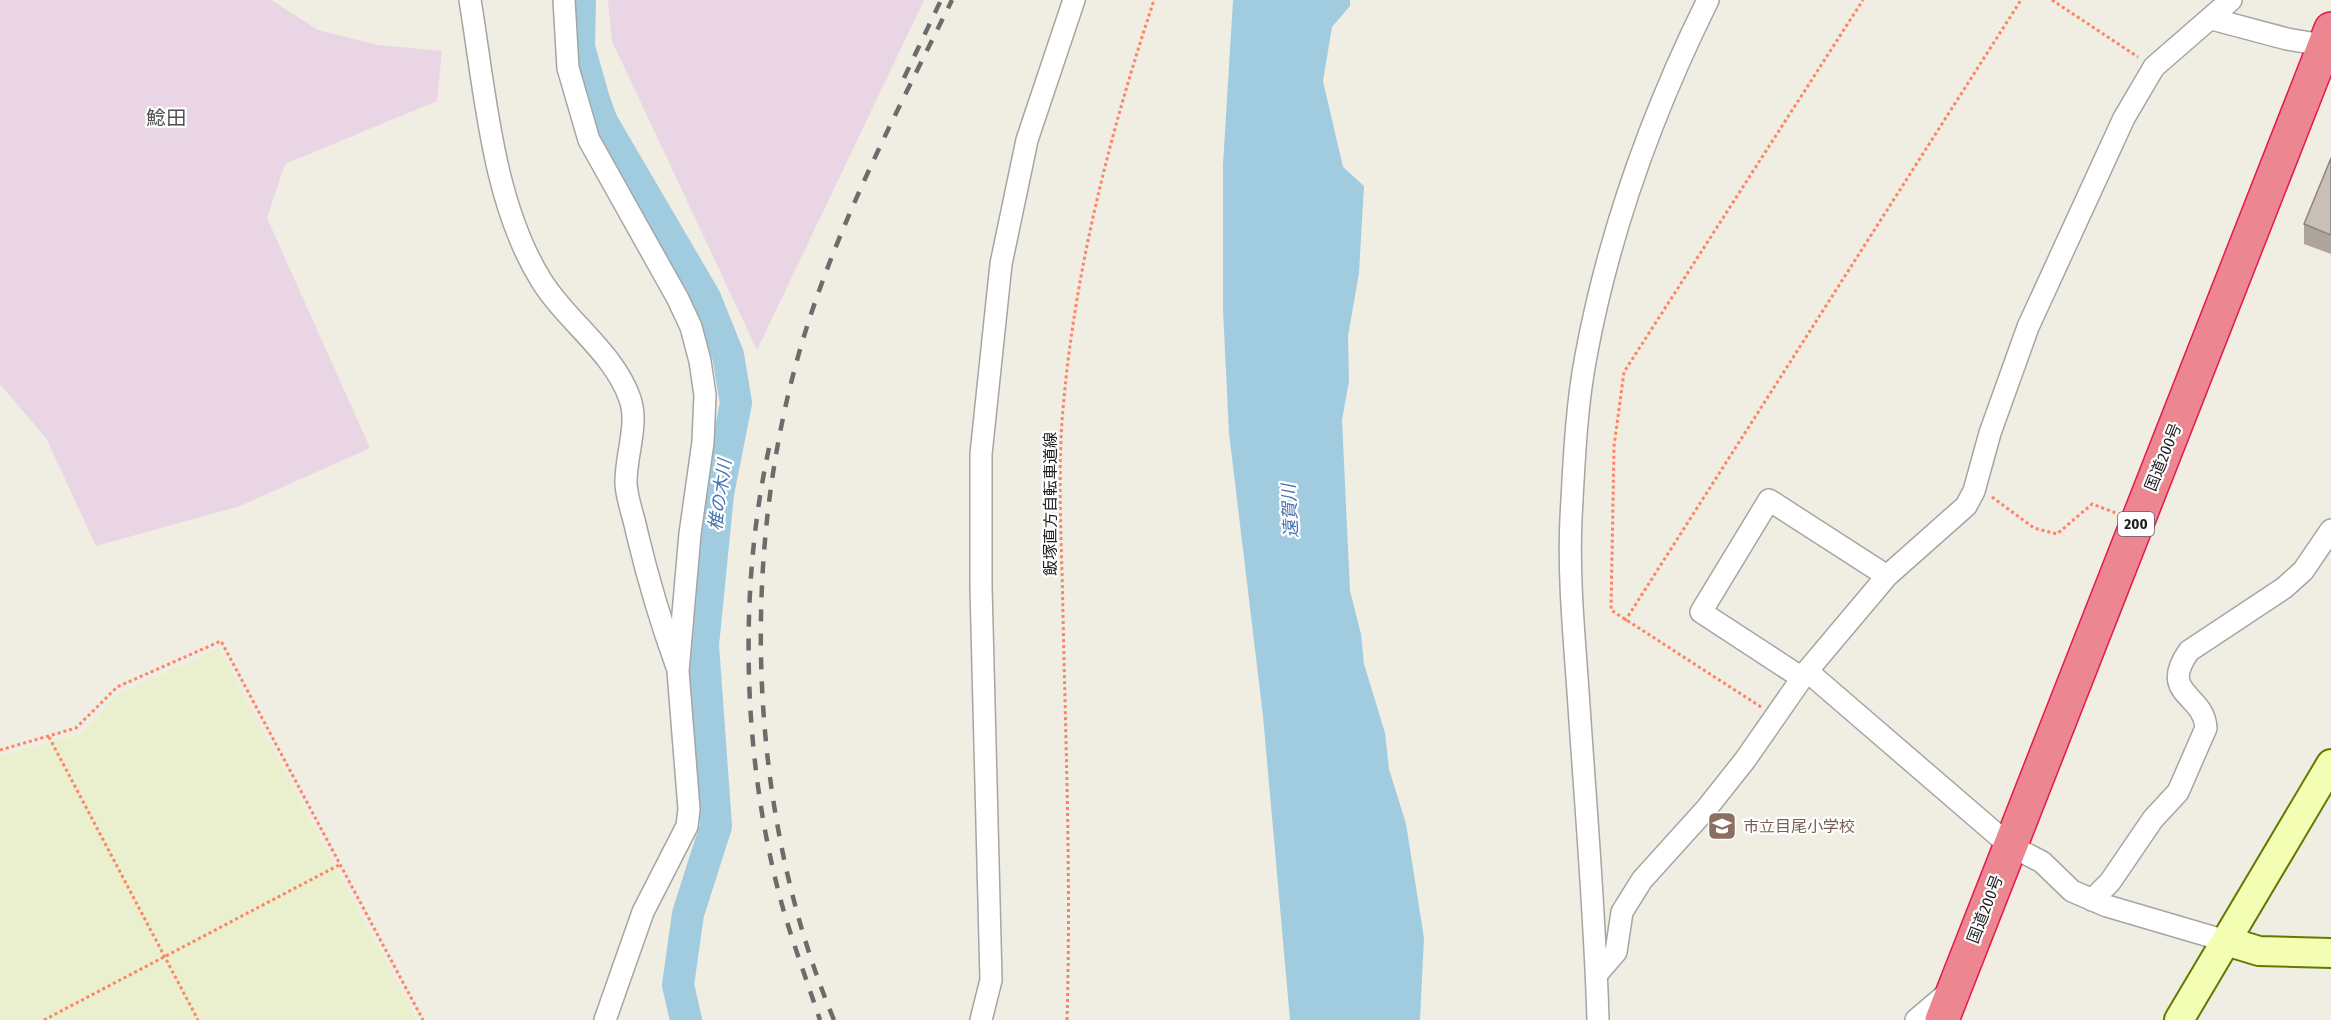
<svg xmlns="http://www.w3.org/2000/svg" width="2331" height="1020" font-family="'Fira Sans Condensed','Noto Sans JP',sans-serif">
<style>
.industrial{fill:#e9d5e3}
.farmland{fill:#eaf0cd}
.water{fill:#a1cce0}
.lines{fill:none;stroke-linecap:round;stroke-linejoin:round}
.river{stroke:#a1cce0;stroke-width:32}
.street-casing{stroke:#a5a5a5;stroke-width:24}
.secondary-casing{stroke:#617a00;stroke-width:32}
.highway-casing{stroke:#e4194c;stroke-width:36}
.path{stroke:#ff8365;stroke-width:3;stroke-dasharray:3 3;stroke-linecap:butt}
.street{stroke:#fff;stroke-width:21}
.secondary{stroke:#f3fdb4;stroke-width:28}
.highway{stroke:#ec8690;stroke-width:33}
.rail{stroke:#6c6c6c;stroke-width:4.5;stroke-dasharray:12 12;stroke-linecap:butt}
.wall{fill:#aca49d}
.building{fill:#c8bfb6;stroke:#8c867f;stroke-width:1.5}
.labels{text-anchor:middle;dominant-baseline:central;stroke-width:4.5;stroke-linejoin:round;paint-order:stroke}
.shield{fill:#fff;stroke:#626262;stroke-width:1.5}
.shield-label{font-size:15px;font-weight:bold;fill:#1e1e1e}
.street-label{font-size:16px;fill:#1e1e1e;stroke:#fff}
.education-label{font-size:16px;fill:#785e54;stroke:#fff;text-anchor:start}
.water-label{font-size:18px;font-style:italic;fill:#4472b3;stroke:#fff}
.quarter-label{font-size:20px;fill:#515151;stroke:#fff}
</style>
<rect width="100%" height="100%" fill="#f0ede3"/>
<path class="industrial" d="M0 0H271L318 30 378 45 442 51 437 101 285 164 267 218 370 448 240 506 96 546 46 438 0 384Z
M608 0H924L757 350 612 41Z"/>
<path class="farmland" d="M219 648 417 1020H0V756L81 734 116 696Z"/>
<path class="water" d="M1233 0H1350V6L1332 27 1323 81 1343 167 1364 186 1359 273 1348 336 1349 381 1342 420 1350 591 1361 634 1364 664 1385 733 1389 769 1406 824 1424 938 1420 1020H1290L1263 716 1229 433 1223 310V165Z"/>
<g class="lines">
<path class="river" d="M580 0 579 47 594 100 602 122 705 298 728 355 736 403 718 494 703 645 716 826 688 914 678 985 686 1020"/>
<g class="street-casing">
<path id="street" d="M470 0C485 90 492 201 541 280 566 321 614 352 630 399 639 425 625 457 626 484 627 500 634 517 637 533 648 579 661 623 677 667
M564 0 568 68 589 140 678 299 691 327 700 361 705 395 703 442 690 534 678 671 689 809 687 826 643 912 605 1020
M2212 19 2287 39 2323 45
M1807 671 2009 845 2042 862 2072 891 2107 906 2226 941
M1802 678 1701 612 1769 500 1887 576
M2092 900 2110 882 2153 819 2178 792 2206 728C2204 693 2158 695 2189 651L2284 588 2303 571 2331 530
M1597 974 1616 952 1622 912 1642 880 1707 808 1745 760 1807 671 1887 576 1966 506 1974 491 1990 433 2028 327 2124 118 2154 67 2231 0
M981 1020 991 980 981 587V454L1001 264 1027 140 1074 0
M1598 1020C1595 915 1586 811 1579 706 1575 644 1568 580 1571 518 1574 464 1576 408 1586 356 1609 232 1652 113 1708 0
M1916 1020 1949 992"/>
</g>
<g class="secondary-casing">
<path id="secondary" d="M2226 941 2259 951 2331 953
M2179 1020 2331 764"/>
</g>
<g class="highway-casing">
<path id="highway" d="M1942 1020 2331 29"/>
</g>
<path class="path" d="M2052 0 2138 57
M1992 497 2034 528 2057 534 2092 504 2116 513
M1625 621 2021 0
M1761 707 1611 610 1614 446 1624 372 1863 0
M49 737 198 1020
M0 750 76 728 117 687 221 641 423 1020
M44 1020 339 865
M1067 1020C1071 885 1066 751 1063 616 1062 547 1057 477 1063 409 1075 269 1110 133 1154 0"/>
<use href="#street" class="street"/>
<use href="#secondary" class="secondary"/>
<use href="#highway" class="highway"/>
<path class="rail" d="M904 78 941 0
M769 448C737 595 743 768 784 912 795 949 808 984 820 1020
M834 1020C749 817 739 564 799 353 834 230 896 114 952 0"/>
</g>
<path class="wall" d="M2331 158V254L2304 244V224Z"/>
<path class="building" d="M2331 158V235L2304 224Z"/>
<defs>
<g id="school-square" transform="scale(1.5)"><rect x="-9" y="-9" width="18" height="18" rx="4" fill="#8d6e63" stroke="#fff"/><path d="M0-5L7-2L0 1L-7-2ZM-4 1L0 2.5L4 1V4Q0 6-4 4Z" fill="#fff"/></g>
</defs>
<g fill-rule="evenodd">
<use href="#school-square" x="1722" y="826"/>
</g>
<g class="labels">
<rect class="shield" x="2118" y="512" width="36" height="24" rx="4.5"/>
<g class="shield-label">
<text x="2136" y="524">200</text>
</g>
<g class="street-label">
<text transform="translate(2163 457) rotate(-68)">国道200号</text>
<text transform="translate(1050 504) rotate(-90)">飯塚直方自転車道線</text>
<text transform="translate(1985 909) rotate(-69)">国道200号</text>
</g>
<g class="education-label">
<text x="1743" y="826">市立目尾小学校</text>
</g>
<g class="water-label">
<text transform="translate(720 495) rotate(-82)">椎の木川</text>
<text transform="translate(1290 511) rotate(-93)">遠賀川</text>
</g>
<g class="quarter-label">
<text x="166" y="118">鯰田</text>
</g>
</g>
</svg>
